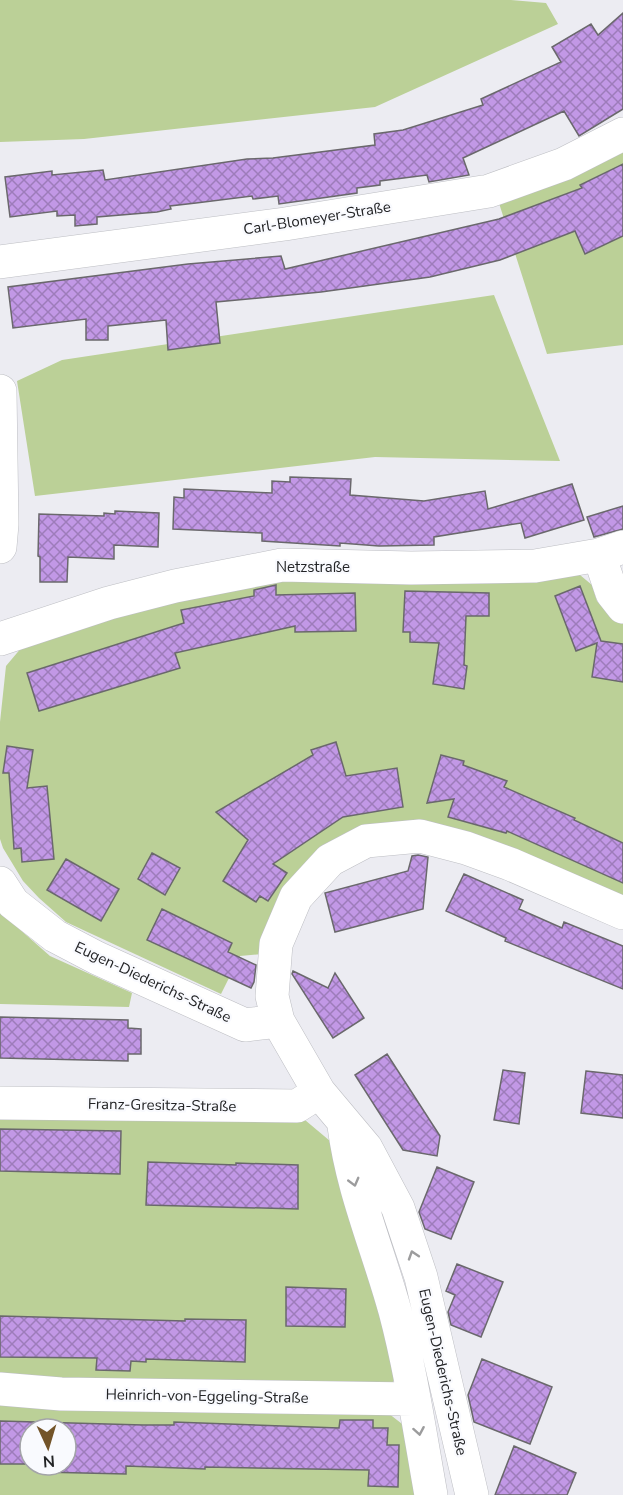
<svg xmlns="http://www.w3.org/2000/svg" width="623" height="1495" font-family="'Nunito Sans',sans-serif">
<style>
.garden{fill:#bbd097;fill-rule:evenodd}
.building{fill:url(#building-cross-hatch);stroke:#6a686c;stroke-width:1.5}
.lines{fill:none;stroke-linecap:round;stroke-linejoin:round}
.street-casing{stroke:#bdbec3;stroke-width:34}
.street{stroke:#fff;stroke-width:33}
.oneway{stroke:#9c9c9d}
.labels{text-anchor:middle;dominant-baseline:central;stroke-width:4.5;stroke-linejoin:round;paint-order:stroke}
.street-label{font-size:15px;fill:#232426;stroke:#f9fafe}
</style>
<defs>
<pattern id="building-cross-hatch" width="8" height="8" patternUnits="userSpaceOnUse" patternTransform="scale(1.5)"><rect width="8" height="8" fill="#c298e6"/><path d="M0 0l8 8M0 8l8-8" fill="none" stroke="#9d7cba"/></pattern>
</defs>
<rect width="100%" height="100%" fill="#ececf2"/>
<path class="garden" d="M0 0H511L546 3 558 24 375 107 84 139 0 142Z
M623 145V345L547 354 498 200Z
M494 295 560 461 375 457 35 496 17 381 62 360Z
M580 575 592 585 597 601 613 618 623 623V897L370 829 263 954 240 956 221 994 66 922 39 898 23 881 3 848 0 839V722L6 666 22 647 179 597 278 577Z
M0 912 50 956 132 993 129 1007 0 1004Z
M0 1115 305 1120 330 1141 397 1376 387 1390 0 1378Z
M0 1398 388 1413 406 1427 419 1495H0ZM30 1429H66V1465H30Z"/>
<path class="building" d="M623 13V109L579 136 564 111 463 158 469 175 429 182 427 175 380 181V185L357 188V193L279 204 278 196 253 199 252 196 196 203 170 206 171 209 157 212 97 217V224L75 226V215L57 216V211L10 217 5 177 52 171V175L103 170 105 180 247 159 273 158 375 145 374 134 403 130 483 105 481 99 561 62 552 47 591 24 598 35Z
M623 164V236L585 254 575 231 500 260 430 277 321 292 216 302 220 343 168 350 166 320 108 326V340H86V319L13 328 8 287 188 264 281 256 285 269 499 219 582 188 580 185Z
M290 477 351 479 350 495 424 501 485 491 488 509 572 484 584 520 525 538 521 523 434 537V545L379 546 340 543V546L262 541V533L173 529 174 497 184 498V489L272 493V481L290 482Z
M623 506V529L594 537 587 517Z
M115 511 159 513 158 547 114 545V559L68 557 67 582H40V557L38 556 39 514 104 516V513L115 514Z
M276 585V595L355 593 356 631 295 632V626L175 653 180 668 39 711 27 673 184 623 181 610 254 596V590Z
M580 586 601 641 623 644V682L592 677 597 643 576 651 555 596Z
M405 591 489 593V616H466L464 665 467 666 464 689 433 684 439 643 410 642V632H403Z
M336 742 346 776 397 768 403 807 343 817 273 864 287 873 268 901 260 896 256 902 223 881 248 840 216 812 313 755 311 750Z
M7 746 33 750 27 788 47 786 54 859 22 862 21 848 14 849 9 773H3Z
M441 755 464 761 463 765 507 781 504 787 575 818 574 820 623 843V883L507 831 506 833 448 817 454 799 427 803Z
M152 853 180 868 165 895 138 879Z
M418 855 428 857 423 909 335 932 325 893 408 871 412 856Z
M66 859 119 889 101 921 47 890Z
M464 874 523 900 519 909 562 928 564 922 623 946V989L505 941 506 938 446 911Z
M162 909 232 943 228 952 256 965 254 982 251 988 147 940Z
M293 971 328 988 335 973 364 1018 333 1038 292 974Z
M0 1017 128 1020V1028L141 1029V1054H128V1061L0 1058Z
M387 1054 440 1136 437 1156 403 1150 355 1075Z
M503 1070 525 1073 519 1124 494 1120Z
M586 1071 623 1075V1118L581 1113Z
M0 1129 121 1131 120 1174 0 1171Z
M148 1162 236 1165V1163L298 1165V1209L146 1205Z
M437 1167 474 1182 451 1239 425 1229 419 1212Z
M457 1264 503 1282 481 1337 451 1325 448 1312 455 1295 446 1291Z
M286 1287 346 1289 345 1327 286 1326Z
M0 1316 185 1321V1319L246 1320 245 1362 146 1359V1362L131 1361 130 1371 96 1370 97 1358 0 1357Z
M482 1359 552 1387 530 1444 474 1422 468 1395Z
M340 1420H373V1428H388L387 1445H399L398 1487 368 1486 369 1470 205 1467V1469L126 1466V1474L41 1472V1465H66V1429H30V1464H0V1421L143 1425H174V1422L339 1428Z
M514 1446 576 1473 567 1495H495Z"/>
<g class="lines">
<g class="street-casing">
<path id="street" d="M0 262 285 224 489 191 564 164 623 134
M0 391 2 524 0 547
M599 555 612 593 623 607
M0 639 109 603 175 586 282 565 411 568 535 566 599 555 623 547
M0 883 13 903 55 936 97 958 245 1025 278 1021 319 1092 366 1148 398 1208 421 1277 472 1495
M278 1021 272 996 276 944 296 897 330 860 366 841 420 836 466 848 510 864 623 913
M0 1103 297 1106 319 1092
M344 1126C352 1190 378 1249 395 1311 411 1371 420 1434 431 1495
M0 1389 61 1394 413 1399"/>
</g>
<use href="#street" class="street"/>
</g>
<defs><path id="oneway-chevron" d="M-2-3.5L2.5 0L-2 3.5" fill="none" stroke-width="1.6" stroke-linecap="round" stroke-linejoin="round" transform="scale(1.5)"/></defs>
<g class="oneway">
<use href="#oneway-chevron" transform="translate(354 1182) rotate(75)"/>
<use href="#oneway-chevron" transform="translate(413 1255) rotate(-108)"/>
<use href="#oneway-chevron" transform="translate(419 1431) rotate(80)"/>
</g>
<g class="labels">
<g class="street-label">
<text transform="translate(317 218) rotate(-9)">Carl-Blomeyer-Straße</text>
<text x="313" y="567">Netzstraße</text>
<text transform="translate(153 982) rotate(25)">Eugen-Diederichs-Straße</text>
<text transform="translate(162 1105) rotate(1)">Franz-Gresitza-Straße</text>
<text transform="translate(443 1372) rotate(77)">Eugen-Diederichs-Straße</text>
<text transform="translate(207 1396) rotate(1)">Heinrich-von-Eggeling-Straße</text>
</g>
</g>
<g transform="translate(48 1447) rotate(176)"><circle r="28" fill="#f9fafe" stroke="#a3a4a8" stroke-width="1.5"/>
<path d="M0-4.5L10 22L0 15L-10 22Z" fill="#735429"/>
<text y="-9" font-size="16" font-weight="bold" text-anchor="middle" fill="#232426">N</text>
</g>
</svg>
